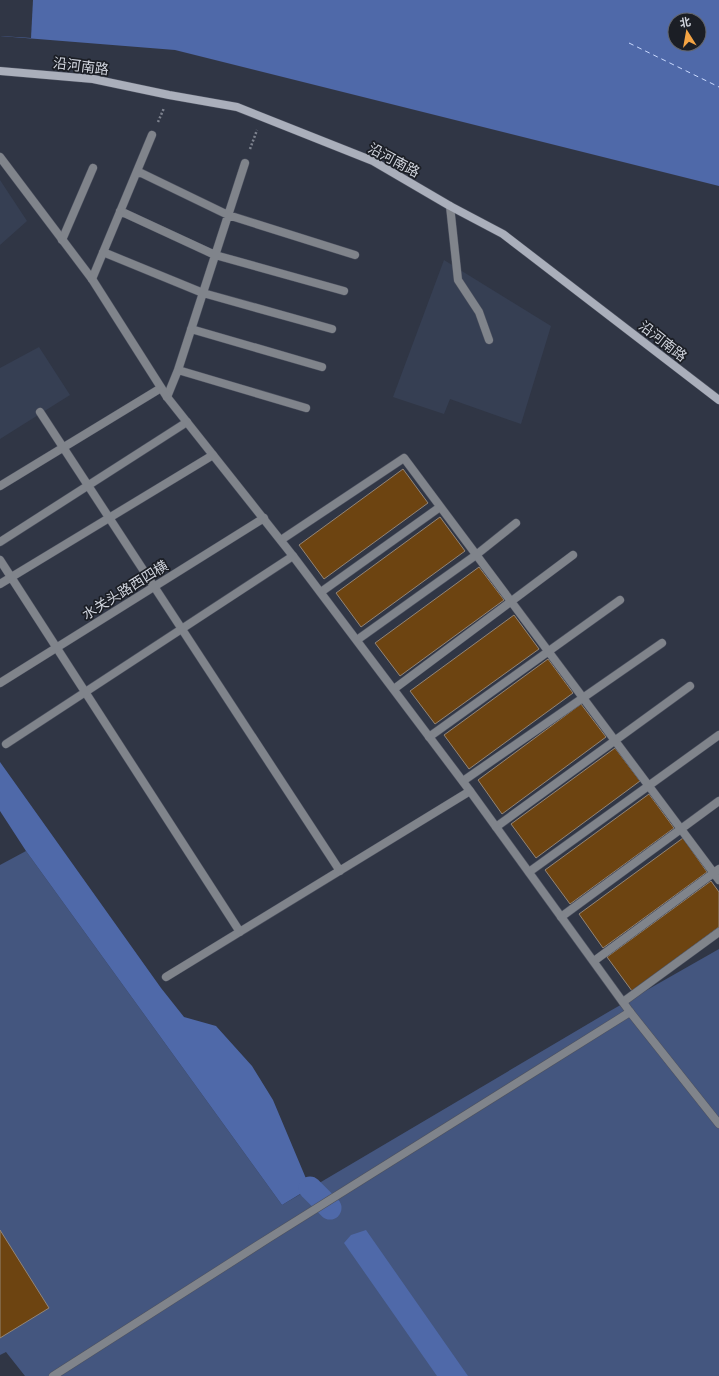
<svg xmlns="http://www.w3.org/2000/svg" width="719" height="1376" font-family="Lora,'Noto Sans SC',serif">
<style>
.built{fill:#363f53}
.green{fill:#44567f}
.water{fill:#4f69a9;fill-rule:evenodd}
.pier{fill:#303645}
.lines{fill:none;stroke-linecap:round;stroke-linejoin:round}
.canal{stroke:#4f69a9;stroke-width:23}
.ferry{stroke:#c9d9fe;stroke-width:1;stroke-dasharray:5 4;stroke-linecap:butt}
.building{fill:#6d4411;stroke:#938577}
.service-casing{stroke:#4d5260;stroke-width:9}
.minor-casing{stroke:#4d5260;stroke-width:9}
.tertiary-casing{stroke:#4d5260;stroke-width:9}
.secondary-casing{stroke:#4d5260;stroke-width:9}
.path{stroke:#7d828e;stroke-width:2.5;stroke-dasharray:2 2;stroke-linecap:butt}
.service{stroke:#80848b;stroke-width:8}
.minor{stroke:#80848b;stroke-width:8}
.tertiary{stroke:#80848b;stroke-width:8}
.secondary{stroke:#aaafbb;stroke-width:8}
.labels{text-anchor:middle;dominant-baseline:central;stroke-width:3.5;stroke-linejoin:round;paint-order:stroke}
.street-label{font-size:14px;fill:#cfd3dc;stroke:#1b1e25}
</style>
<rect width="100%" height="100%" fill="#303645"/>
<path class="built" d="M0 180 27 221 0 245Z
M444 260 551 326 521 424 450 399 444 414 393 397Z
M39 347 70 395 0 439V368Z"/>
<path class="green" d="M26 851 282 1205 610 1011 719 949V1376H25L6 1352 0 1355V865Z"/>
<path class="water" d="M0 0H719V186L175 50 0 36ZM675 20H699V44H675Z
M0 762 161 988 184 1017 216 1026 252 1066 273 1100 310 1188 282 1205 26 851 0 811Z
M366 1230 468 1376H437L344 1243 351 1235Z"/>
<path class="pier" d="M0 0H33L31 38 0 36Z"/>
<g class="lines">
<path class="canal" d="M310 1188 330 1208"/>
<path class="ferry" d="M629 43 719 87"/>
</g>
<path class="building" d="M403 469 428 503 324 579 299 545Z
M440 517 465 551 361 627 336 593Z
M479 567 504 600 400 676 375 643Z
M514 615 539 649 435 724 410 691Z
M548 659 573 693 469 769 444 735Z
M581 704 606 737 502 814 478 780Z
M615 748 640 781 536 858 511 824Z
M649 794 674 828 570 904 545 870Z
M683 838 707 872 603 948 579 914Z
M711 881 719 892V927L632 991 607 957Z
M0 1230 49 1308 0 1338Z"/>
<g class="lines">
<g class="service-casing">
<path id="service" d="M137 171 228 215 355 255
M450 206 458 280 479 312 489 340
M120 211 215 255 344 291
M62 240 93 168
M103 252 203 293 332 329
M92 279 152 135
M191 329 322 367
M178 370 306 408
M167 397 178 370 245 163
M40 412 340 871
M0 486 161 388
M281 540 404 458 719 880
M0 542 187 422
M0 560 240 932
M0 584 213 455
M321 592 440 507
M357 640 476 555 516 523
M394 689 573 555
M429 737 620 600
M6 744 293 556
M463 781 662 643
M496 827 690 686
M529 872 719 735
M561 917 719 801
M594 961 719 869
M166 977 470 791
M623 1002 719 932
M630 1012 719 1124"/>
</g>
<g class="minor-casing">
<path id="minor" d="M0 683 264 518
M53 1376 269 1238 630 1012"/>
</g>
<g class="tertiary-casing">
<path id="tertiary" d="M0 157 92 279 167 397 293 556 470 791 630 1012"/>
</g>
<g class="secondary-casing">
<path id="secondary" d="M0 71 93 79 169 95 237 107 373 161 450 206 503 234 719 400"/>
</g>
<path class="path" d="M158 122 164 108
M250 149 257 130"/>
<use href="#service" class="service"/>
<use href="#minor" class="minor"/>
<use href="#tertiary" class="tertiary"/>
<use href="#secondary" class="secondary"/>
</g>
<g class="labels">
<g class="street-label">
<text transform="translate(81 66) rotate(7)">沿河南路</text>
<text transform="translate(394 160) rotate(28)">沿河南路</text>
<text transform="translate(663 341) rotate(38)">沿河南路</text>
<text transform="translate(125 590) rotate(-32)">水关头路西四横</text>
</g>
</g>
<g transform="translate(687 32) rotate(349)"><circle r="19" fill="#1b1e25" stroke="#63666e"/>
<path d="M0-3L7 15L0 10L-7 15Z" fill="#f4a444"/>
<text y="-6" font-size="11" font-weight="bold" text-anchor="middle" fill="#cfd3dc">北</text>
</g>
</svg>
